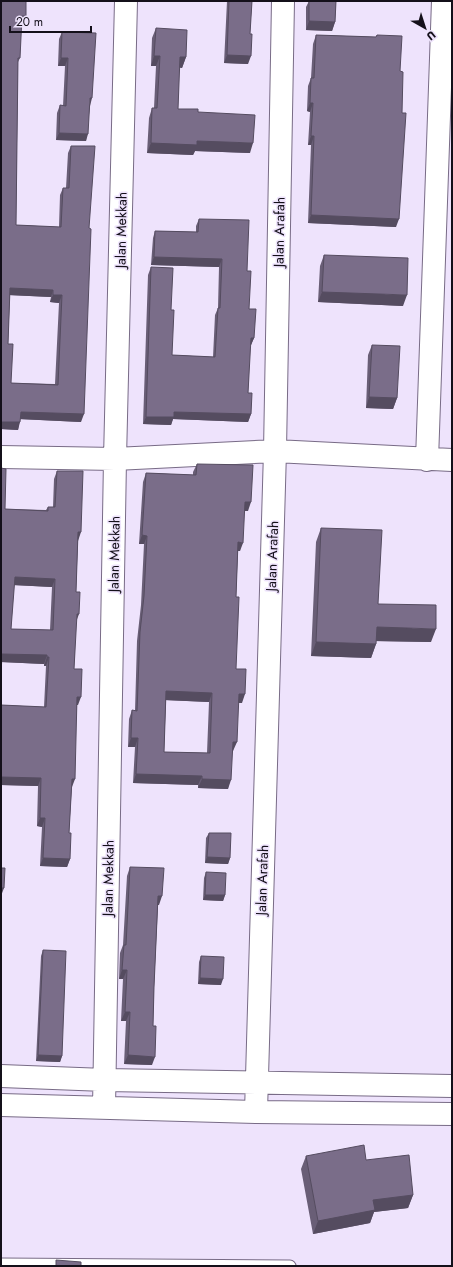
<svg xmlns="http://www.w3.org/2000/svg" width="453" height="1267" font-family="Jost,sans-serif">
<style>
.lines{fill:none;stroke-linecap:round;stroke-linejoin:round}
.service-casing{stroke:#786b86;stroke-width:13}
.minor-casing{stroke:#786b86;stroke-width:24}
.service{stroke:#fff;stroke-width:11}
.minor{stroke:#fff;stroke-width:22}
.wall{fill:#695e76;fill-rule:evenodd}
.shaded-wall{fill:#554c60}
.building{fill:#7a6d89;stroke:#554c60;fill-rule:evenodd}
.labels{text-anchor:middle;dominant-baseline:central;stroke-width:3;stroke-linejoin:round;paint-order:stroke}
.street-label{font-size:14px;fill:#14101a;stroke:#eee3fc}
</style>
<rect width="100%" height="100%" fill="#eee3fc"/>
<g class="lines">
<g class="service-casing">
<path id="service" d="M1 1264 290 1266"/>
</g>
<g class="minor-casing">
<path id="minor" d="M1 457 115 459 275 451 452 460
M427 460 443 1
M1 1076 105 1080 452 1086
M1 1105 256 1112 452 1114
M104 1108 115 459 126 1
M256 1112 275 451 283 1"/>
</g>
<use href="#service" class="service"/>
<use href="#minor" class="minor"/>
</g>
<path class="wall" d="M1 1 23 24H21L20 58 18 62 16 225 59 227 60 195 63 188H66L68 153 71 146 89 228 81 422 20 419 18 430 1 429ZM10 295 51 297 50 302 59 303 55 384 11 383 8 344Z
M227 1H252L248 64 224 63Z
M309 1H336L335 22 332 31 306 30V7Z
M156 28 186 57 182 68 179 67 178 109 198 112 250 153 195 151 193 155 147 153 149 118 152 108H154L156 66H151L152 38Z
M62 32 90 106 86 141 56 140 57 113 60 105 63 106 65 66H58L59 39Z
M316 35 376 37 377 35 400 71 396 227 308 223 311 145H308L310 112 307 111 308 86 311 78 313 44Z
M199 219 247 271 249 309 254 338 251 345H250L248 393 251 414 248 422 173 419 171 425 143 424 148 275 151 267 171 310 172 355 213 357 215 315 218 308 219 267 151 265 153 238 155 231 196 232V226Z
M324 255 403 306 318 302 320 266Z
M372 345 397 398 393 409 366 408 368 355Z
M197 464 248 511H244L240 551H238L236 597V669L242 703H238L233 751H232L228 789 198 788V785L133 783 135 747H128L129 719 132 710 135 711 137 641 141 605 144 544H139L143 482 146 473 193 475V472ZM166 700 209 702 207 753 164 752Z
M57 471 78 541 76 592V622L74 669 78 705H77L69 833 70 859 67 867 40 866 42 827 37 826 38 786 1 785V705L44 707 46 666H44V664L1 662 5 509 46 510 48 507H53L54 479ZM14 585 52 587 50 630 11 629Z
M321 528 378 604 431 642 376 641V644L371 658 311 656 316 542Z
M209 833 230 858 228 864 205 863 206 838Z
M130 867 159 905H158L154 987 152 1065 124 1064 126 1021H121L123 979H119L120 953 123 945 127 876Z
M206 872 225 895 223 901 203 900 204 878Z
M43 950 62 1056 60 1062 36 1061 41 956Z
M201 956 221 985 198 984 199 962Z
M306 1156 366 1160 413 1195 408 1208 374 1212 370 1223 313 1234 301 1169Z"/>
<path class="shaded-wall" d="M22 16H26L23 24 19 23Z
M309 21 335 22 332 31 306 30Z
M227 55 251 56 248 64 224 63Z
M154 56H160L156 66H151Z
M180 57H186L182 68 176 67Z
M61 58H68L65 66H58Z
M90 98H92L90 106Z
M310 103H313L310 112 307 111Z
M59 133 88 134 86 141 56 140Z
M311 136H314L311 145H308Z
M197 141 253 143 250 153 195 151 193 155 147 153 151 143Z
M311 215 399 219 396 227 308 223Z
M154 257 222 259 219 267 151 265Z
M10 288 53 290 51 297 7 295Z
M322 292 407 295 403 306 318 302Z
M53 295H62L59 303 50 302Z
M251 338H254L251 345H248Z
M369 397 397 398 393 409 366 408Z
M21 412 84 414 81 422 18 419Z
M174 412 251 414 248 422 173 419 171 425 143 424 146 417Z
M1 422H20L18 430 1 429Z
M245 502H251L248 511H242Z
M78 532H81L78 541 75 540Z
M142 535 147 536 144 544H139Z
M238 542 243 543 240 551H235Z
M15 577 55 579 52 587 12 585Z
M77 614H79L76 622Z
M377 627 436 629 431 642 372 641Z
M316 642 376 644 371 658 311 656Z
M2 654 47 655 44 664 1 662Z
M47 657H49L46 666H44Z
M166 691 212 693 209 702 163 700Z
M239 694H245L242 703H235Z
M77 697H81L78 705H74Z
M131 738H138L135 747H128Z
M233 742H237L233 751H229Z
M136 774 202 776 198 785 133 783Z
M1 777 41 778 38 786 1 785Z
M72 779H75L72 787Z
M202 779 231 780 228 789 198 788Z
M40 818H45L42 827 37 826Z
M207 857 230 858 228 864 205 863Z
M43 858 70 859 67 867 40 866Z
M1 888H4L1 896Z
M205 895H225L223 901 203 900Z
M158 896H162L159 905H155Z
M122 970H127L123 979H119Z
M200 978 223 979 221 985 198 984Z
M125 1012H130L126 1021H121Z
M38 1055 62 1056 60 1062 36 1061Z
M128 1055 155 1057 152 1065 124 1064Z
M413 1195 408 1208 374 1212 370 1223 313 1234 318 1221 373 1200Z"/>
<path class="building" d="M1 1H26V16H22L20 58H18L16 225 61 227 63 188H69L71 146H95L89 228 91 229 84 414 21 412 20 422H1ZM10 288 53 290V295H62L58 385 11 383 13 344H8Z
M229 1H252L250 34H252L251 56 227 55Z
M309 1H336L335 22 309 21Z
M156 28 187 30 186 57H180L178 109H198V112L255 115 253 143 197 141V145L151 143 152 108H157L160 56H154Z
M62 32 96 33 92 98H90L88 134 59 133 60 105 66 106 68 58H61Z
M316 35 376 37 377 35 402 36 400 71 403 72 402 113H406L399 219 311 215 314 136H311L313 103H310L311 78H314Z
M199 219 249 220 247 271H251L249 309H256L254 338H251L248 393H252L251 414 174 412V417H146L151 267 173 268 171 310H174L172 355 215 357 218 308H220L222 259 154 257 155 231 198 232Z
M324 255 408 258 407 295 322 292Z
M372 345 400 346 397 398 369 397Z
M197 464 253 465 251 502H245L243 543 238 542 236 597H239L236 669H246L245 694H239L237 742H233L231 780 202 779V776L136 774 138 738H131L132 710 137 711 140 632 144 596 147 536 142 535 146 473 196 475ZM166 691 212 693 210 753 164 752Z
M1 468 6 469 5 509 48 511V507H55L57 471H83L81 532H78L76 592H80L79 614H77L74 669H82L81 697H77L75 779H72L69 833H71L70 859 43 858 45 818H40L41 778 1 777V705L46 707 49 657H47V655L2 654 1 675ZM15 577 55 579 53 630 11 629Z
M321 528 382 530 378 604 436 605V629L377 627 376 644 316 642Z
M209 833H231L230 858 207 857Z
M130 867 164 868 162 896H158L154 987 153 1026H156L155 1057 128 1055 130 1012H125L127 970H122L124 945H126Z
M1 868H5L4 888H1Z
M206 872 226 873 225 895H205Z
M43 950 66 951 62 1056 38 1055Z
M201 956 224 957 223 979 200 978Z
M364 1145 366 1160 409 1155 413 1195 373 1200 375 1210 318 1221 306 1156Z
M56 1260 81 1262V1266H56Z"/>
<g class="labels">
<g class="street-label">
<text transform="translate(121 230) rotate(-89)">Jalan Mekkah</text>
<text transform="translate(279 232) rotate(-89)">Jalan Arafah</text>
<text transform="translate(114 554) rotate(-89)">Jalan Mekkah</text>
<text transform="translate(272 556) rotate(-88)">Jalan Arafah</text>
<text transform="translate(108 878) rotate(-89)">Jalan Mekkah</text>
<text transform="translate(262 880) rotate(-88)">Jalan Arafah</text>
</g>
</g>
<rect width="453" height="1267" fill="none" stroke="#14101a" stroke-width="4"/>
<g transform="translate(425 28) rotate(141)" stroke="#eee3fc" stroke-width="3" paint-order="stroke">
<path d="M0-3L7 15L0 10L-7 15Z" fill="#14101a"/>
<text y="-6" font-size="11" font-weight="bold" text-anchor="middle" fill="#14101a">U</text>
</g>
<path d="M10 26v6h81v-6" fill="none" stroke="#14101a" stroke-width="2"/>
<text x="16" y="26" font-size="12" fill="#14101a" stroke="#eee3fc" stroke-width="3" paint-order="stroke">20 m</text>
</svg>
